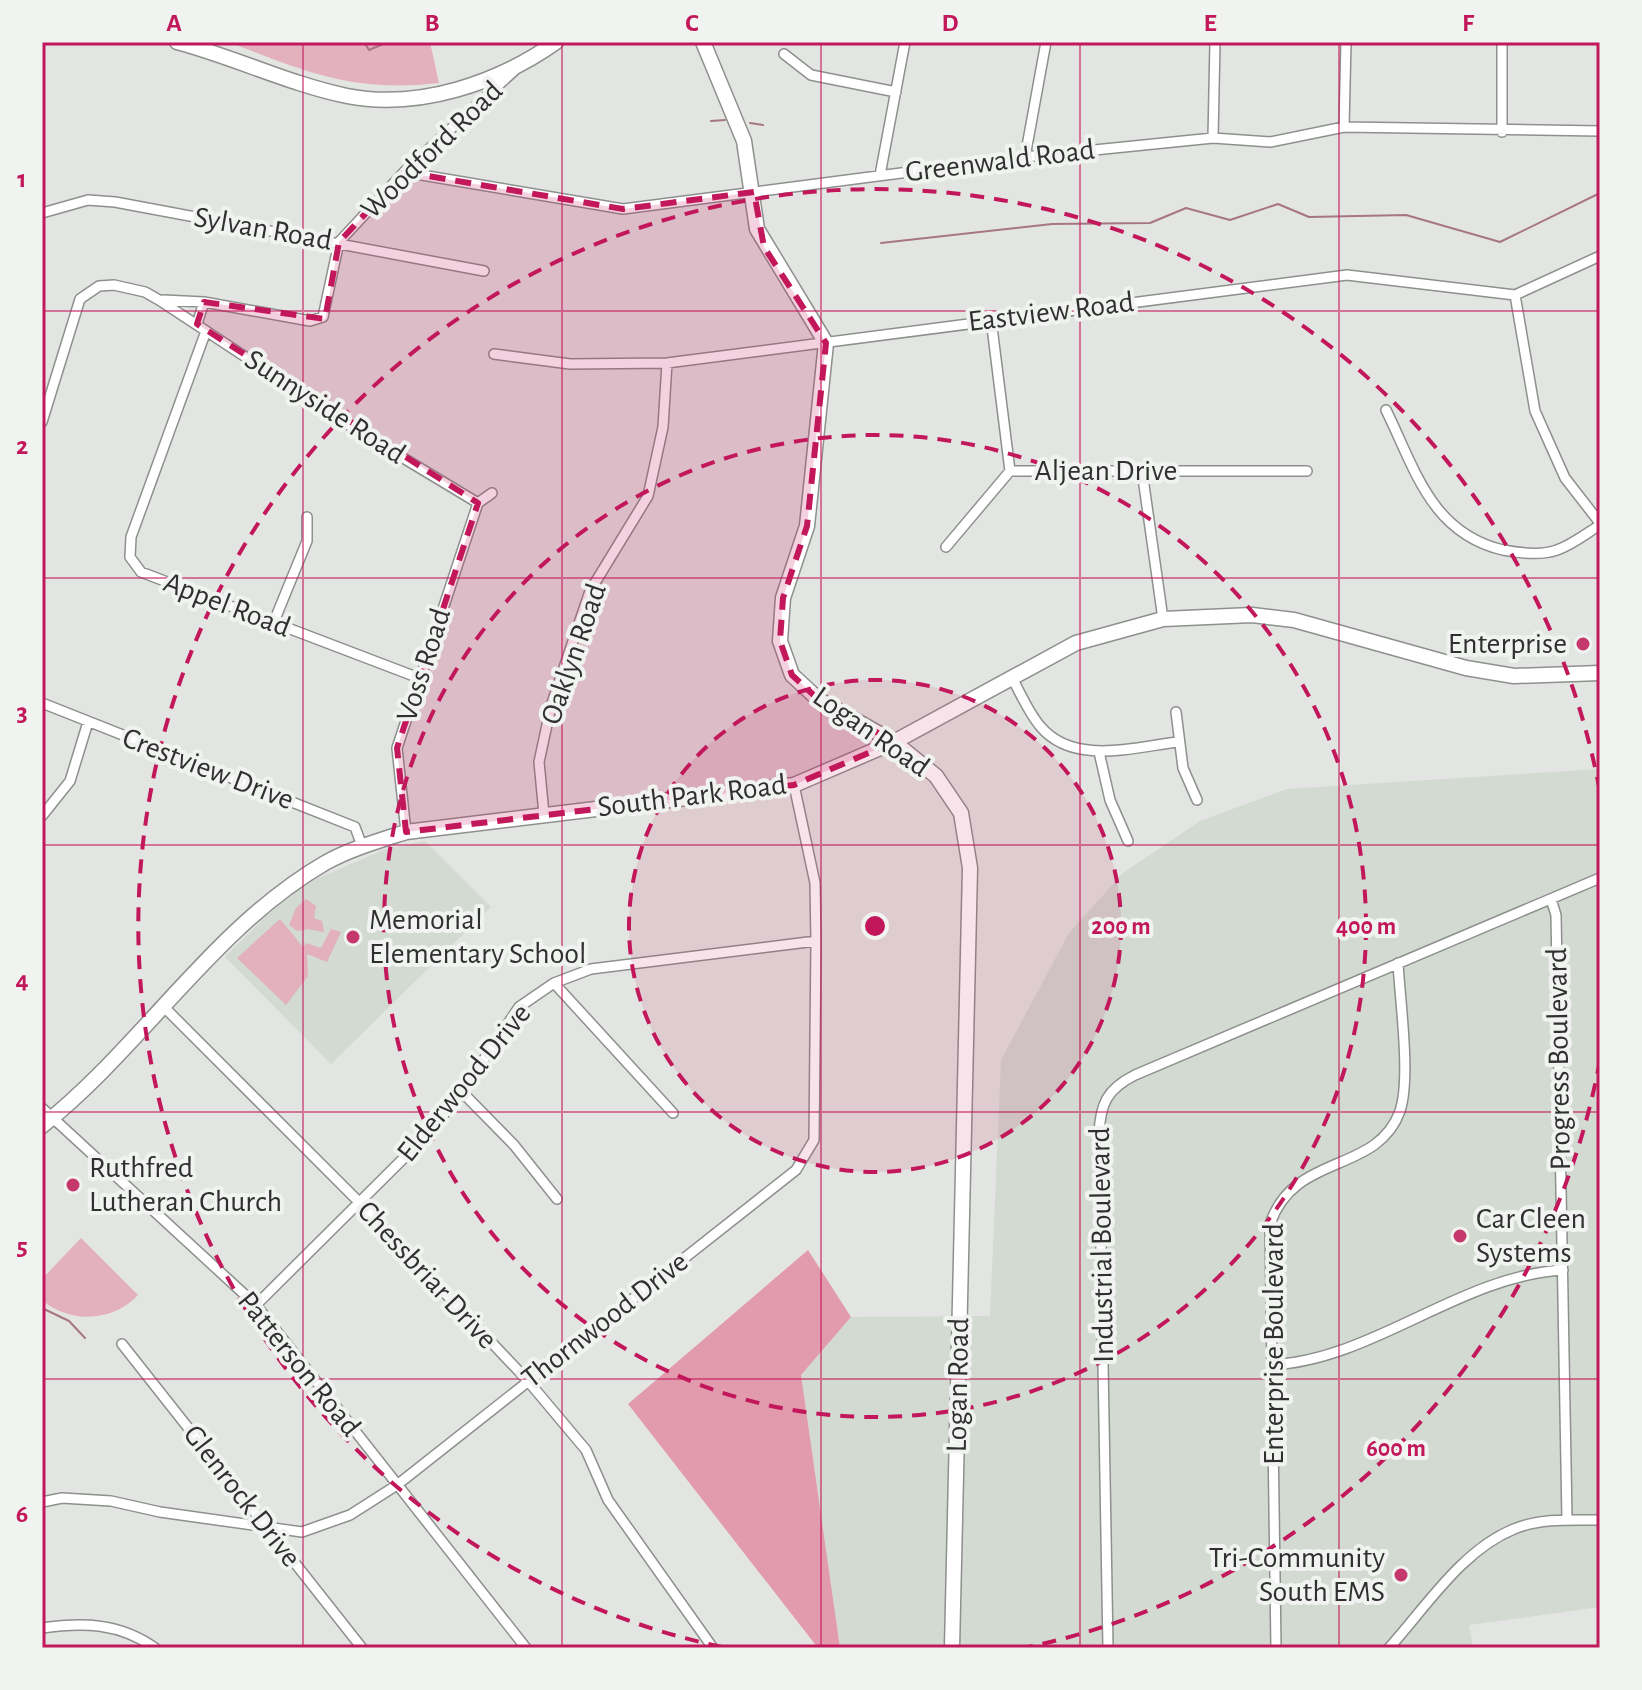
<svg xmlns="http://www.w3.org/2000/svg" width="1642" height="1690" font-family="'Alegreya Sans',sans-serif">
<style>
.built{fill:#d2dad1}
.green{fill:#e3b0bd}
.forest{fill:#e29aad}
.lines{fill:none;stroke-linecap:round;stroke-linejoin:round}
.stream{stroke:#a77683;stroke-width:2}
.street-casing{stroke:#8d908d;stroke-width:12}
.secondary-casing{stroke:#8d908d;stroke-width:17}
.street{stroke:#fff;stroke-width:9}
.secondary{stroke:#fff;stroke-width:14}
.marked{fill:#c2185b;fill-opacity:0.2;stroke:#c2185b;stroke-width:6;stroke-dasharray:16 10;stroke-linejoin:round}
.grid{fill:none;stroke:#c2185b;stroke-width:2;stroke-opacity:0.55}
.ring{fill:none;stroke:#c2185b;stroke-width:4;stroke-dasharray:14 10}
.poi-dot{fill:#c4386c;stroke:#f0f3f0;stroke-width:3}
.labels{text-anchor:middle;dominant-baseline:central;stroke-width:8;stroke-linejoin:round;paint-order:stroke}
.street-label{font-size:30px;fill:#2f302f;stroke:#f0f3f0}
.poi-label{font-size:30px;fill:#2f302f;stroke:#f0f3f0;text-anchor:start}
.centre{fill:#c2185b;stroke:#f0f3f0;stroke-width:4}
.ring-label{font-size:24px;text-anchor:middle;font-weight:bold;fill:#c2185b;stroke:#f0f3f0;stroke-width:8;stroke-linejoin:round;paint-order:stroke}
.neatline{fill:none;stroke:#c2185b;stroke-width:3}
.grid-label{font-size:26px;text-anchor:middle;font-weight:bold;fill:#c2185b}
</style>
<rect width="100%" height="100%" fill="#e3e5e2"/>
<path class="built" d="M1600 769V1607L1469 1625 1473 1648H840L801 1375 851 1317 990 1316 1001 1060 1069 933 1123 873 1200 821 1287 789Z
M425 841 491 907 331 1064 225 957 265 917 307 883 386 849Z"/>
<path class="green" d="M229 42H430L439 83C354 93 306 72 229 42Z
M306 899 316 906 314 918 322 921 324 932 308 929 297 931 289 925 296 908Z
M280 919 303 947 306 943 321 948 331 929 341 932 327 962 307 954 308 976 286 1005 237 958Z
M81 1238 138 1295C113 1322 70 1324 42 1300V1279Z"/>
<path class="forest" d="M808 1250 851 1317 801 1375 840 1648H818L628 1404Z"/>
<g class="lines">
<path class="stream" d="M364 42 369 50 388 42
M711 121 725 120
M750 123 763 125
M881 243 1052 224 1150 223 1186 208 1230 220 1278 204 1309 217 1406 215 1500 242 1600 193
M42 1308 69 1321 85 1338"/>
<g class="street-casing">
<path id="street" d="M784 54 811 75 896 92
M1344 127 1346 42
M1502 132V42
M1213 138 1215 42
M1025 157 1046 42
M404 172 623 209 1025 157 1213 138 1270 142 1344 127 1600 131
M880 175 905 42
M42 213 88 200 115 202 484 271
M1515 295 1535 411 1565 478 1600 523
M163 300 204 302 310 321 323 317 339 242 404 172 514 71
M991 319 1010 471H1307
M197 324 204 302
M206 331 131 537 130 557 141 572 419 678
M494 354 570 364 667 363 1347 275 1515 295 1600 256
M1386 410C1415 469 1431 533 1503 550 1519 553 1541 556 1557 550 1572 545 1587 533 1600 525
M42 422 80 299 99 286 114 285 145 292 159 300 355 429 478 503
M1142 471 1163 619
M478 503 492 493
M946 547 1010 471
M273 624 307 541V517
M1011 676C1020 692 1028 712 1040 726 1073 766 1134 747 1178 742
M42 703 355 827 362 846
M1176 712 1183 768 1197 800
M1099 752 1110 800 1128 841
M544 814 539 762 551 706 590 591 648 496 663 427 667 363
M42 816 70 781 88 722
M406 832 397 748 478 503
M1551 899 1556 915 1567 1519
M554 983 673 1113
M164 1007 359 1202 528 1381 586 1450 608 1500 713 1648
M462 1092 514 1145 557 1199
M42 1108 256 1305 526 1648
M256 1305 427 1135 462 1092 519 1007 554 983 591 969 816 941
M122 1344 362 1648
M1271 1365C1373 1360 1460 1276 1563 1270
M42 1502 62 1498 111 1501 160 1512 302 1532 350 1515 397 1485 796 1170 814 1140 816 941 815 883 794 785
M42 1628C83 1622 120 1623 155 1648
M1108 1648 1099 1135C1100 1104 1107 1089 1135 1075L1600 878
M1276 1648 1270 1224C1294 1152 1377 1175 1400 1111 1411 1078 1400 1001 1398 963
M1389 1648C1426 1607 1462 1550 1514 1529 1540 1518 1572 1520 1600 1520"/>
</g>
<g class="secondary-casing">
<path id="secondary" d="M177 42C234 57 289 84 347 96 419 110 498 83 556 42
M703 42 744 141 757 229 826 343 807 526 783 598 780 641 792 675 819 700 894 742 936 776 961 813 970 868 952 1648
M42 1126C142 1047 213 928 325 863 350 849 378 841 406 832L794 785 894 742 1076 643 1163 619 1252 615 1294 620 1466 668 1514 676 1600 673"/>
</g>
<use href="#street" class="street"/>
<use href="#secondary" class="secondary"/>
</g>
<path class="marked" d="M404 172 623 209 754 192 764 247 826 343 807 526 783 598 780 641 792 675 819 700 894 742 794 785 406 832 397 748 478 503 197 324 204 302 325 319 339 242Z"/>
<path class="grid" d="M303 42V1648M562 42V1648M821 42V1648M1080 42V1648M1339 42V1648M42 311H1600M42 578H1600M42 845H1600M42 1112H1600M42 1379H1600"/>
<circle cx="875" cy="926" r="246" fill="#c2185b" fill-opacity=".12"/>
<g class="ring">
<circle cx="875" cy="926" r="246"/>
<circle cx="875" cy="926" r="491"/>
<path d="M1600 1060A737 737 0 0 1 1028 1647M722 1647A737 737 0 1 1 1600 792"/>
</g>
<g class="poi-dot">
<circle cx="1583" cy="644" r="8"/>
<circle cx="353" cy="937" r="8"/>
<circle cx="73" cy="1185" r="8"/>
<circle cx="1460" cy="1236" r="8"/>
<circle cx="1401" cy="1575" r="8"/>
</g>
<g class="labels">
<g class="street-label">
<text transform="translate(432 150) rotate(-44)">Woodford Road</text>
<text transform="translate(1000 161) rotate(-7)">Greenwald Road</text>
<text transform="translate(263 229) rotate(10)">Sylvan Road</text>
<text transform="translate(1051 312) rotate(-7)">Eastview Road</text>
<text transform="translate(325 407) rotate(33)">Sunnyside Road</text>
<text x="1106" y="471">Aljean Drive</text>
<text transform="translate(227 605) rotate(21)">Appel Road</text>
<text transform="translate(574 654) rotate(-71)">Oaklyn Road</text>
<text transform="translate(424 665) rotate(-72)">Voss Road</text>
<text transform="translate(871 732) rotate(35)">Logan Road</text>
<text transform="translate(208 769) rotate(21)">Crestview Drive</text>
<text transform="translate(692 796) rotate(-7)">South Park Road</text>
<text transform="translate(1559 1059) rotate(-91)">Progress Boulevard</text>
<text transform="translate(464 1083) rotate(-51)">Elderwood Drive</text>
<text transform="translate(1102 1245) rotate(-91)">Industrial Boulevard</text>
<text transform="translate(427 1275) rotate(47)">Chessbriar Drive</text>
<text transform="translate(605 1320) rotate(-38)">Thornwood Drive</text>
<text transform="translate(1274 1344) rotate(-90)">Enterprise Boulevard</text>
<text transform="translate(299 1364) rotate(51)">Patterson Road</text>
<text transform="translate(958 1385) rotate(-89)">Logan Road</text>
<text transform="translate(242 1496) rotate(52)">Glenrock Drive</text>
</g>
<g class="poi-label">
<text x="1567" y="644" text-anchor="end">Enterprise</text>
<text x="369" y="920">Memorial<tspan x="369" dy="34">Elementary School</tspan></text>
<text x="89" y="1168">Ruthfred<tspan x="89" dy="34">Lutheran Church</tspan></text>
<text x="1476" y="1219">Car Cleen<tspan x="1476" dy="34">Systems</tspan></text>
<text x="1385" y="1558" text-anchor="end">Tri-Community<tspan x="1385" dy="34">South EMS</tspan></text>
</g>
</g>
<circle cx="875" cy="926" r="12" class="centre"/>
<g class="ring-label">
<text x="1121" y="934">200 m</text>
<text x="1366" y="934">400 m</text>
<text x="1396" y="1456">600 m</text>
</g>
<rect width="1642" height="1690" fill="none" stroke="#f0f3f0" stroke-width="88"/>
<rect x="44" y="44" width="1554" height="1602" class="neatline"/>
<g class="grid-label">
<text x="174" y="31">A</text>
<text x="432" y="31">B</text>
<text x="692" y="31">C</text>
<text x="950" y="31">D</text>
<text x="1210" y="31">E</text>
<text x="1468" y="31">F</text>
<text x="22" y="187">1</text>
<text x="22" y="454">2</text>
<text x="22" y="721">3</text>
<text x="22" y="988">4</text>
<text x="22" y="1255">5</text>
<text x="22" y="1522">6</text>
</g>
</svg>
